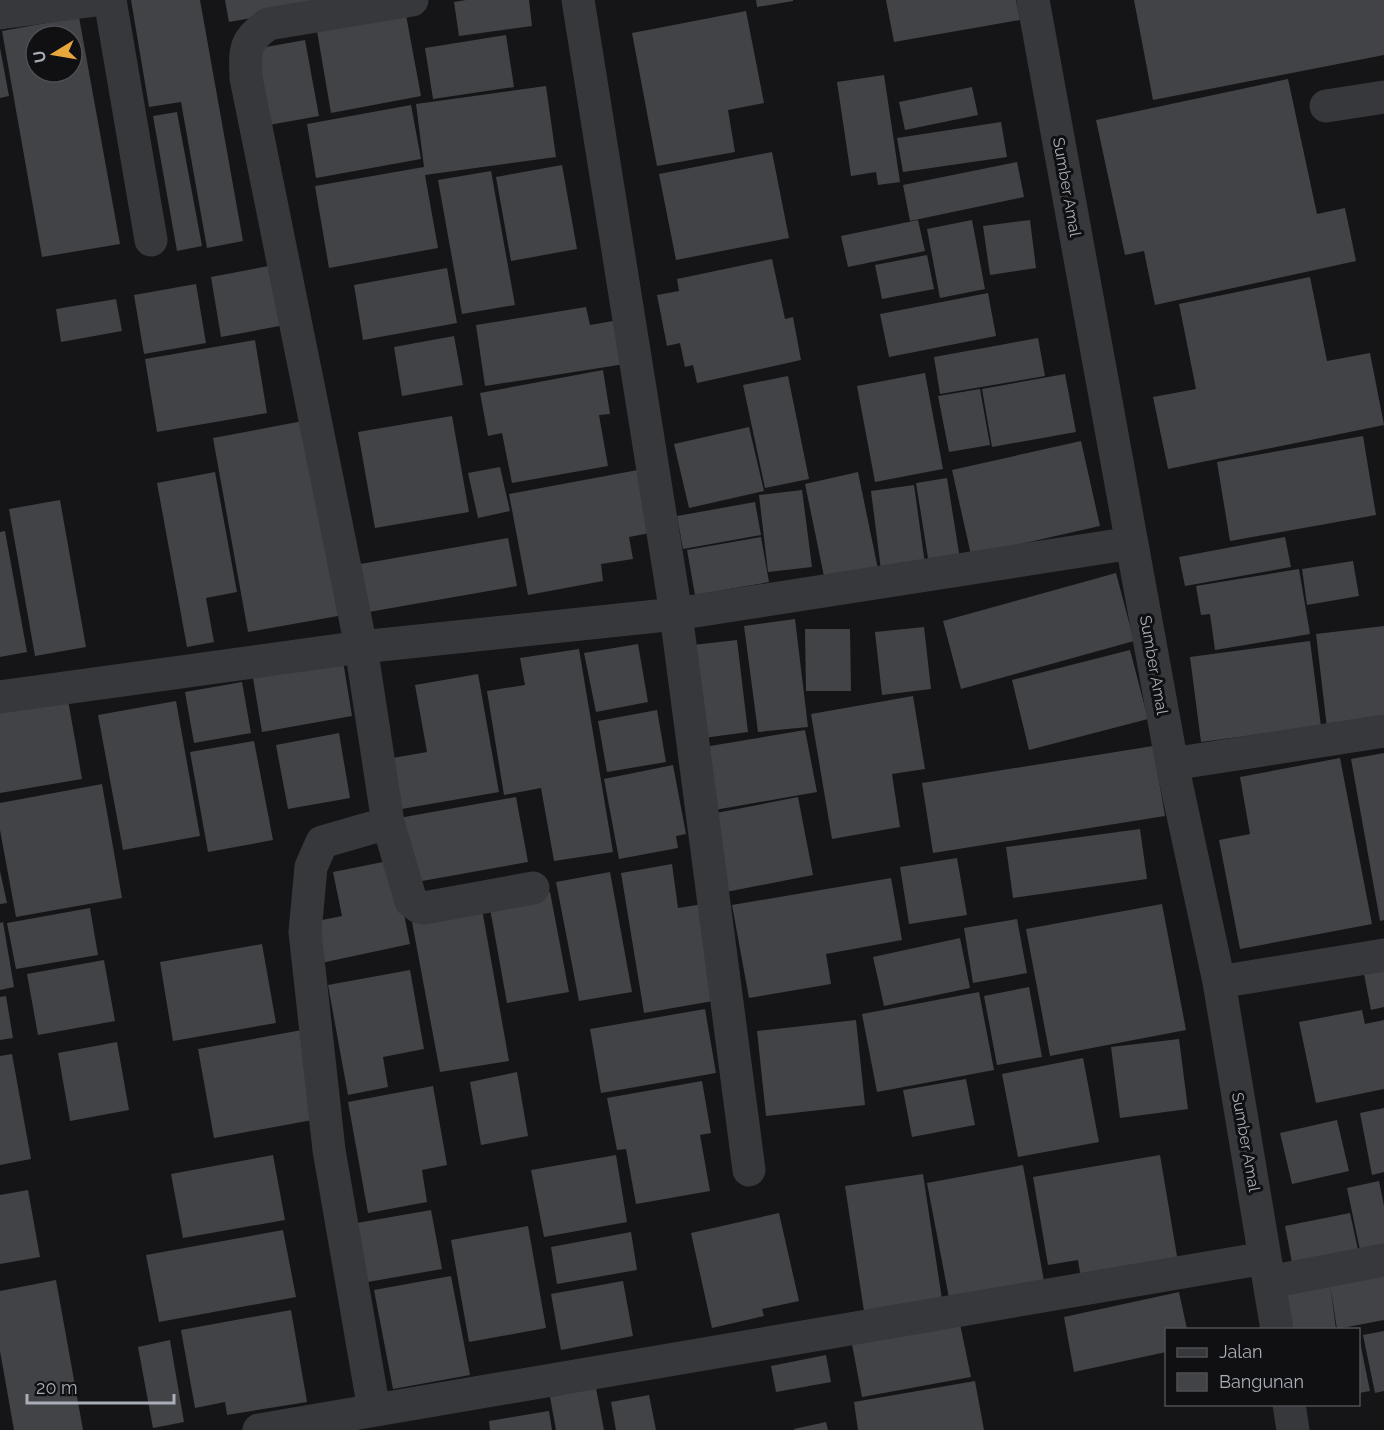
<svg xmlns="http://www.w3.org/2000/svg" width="1384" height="1430" font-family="Raleway,sans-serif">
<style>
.building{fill:#424347;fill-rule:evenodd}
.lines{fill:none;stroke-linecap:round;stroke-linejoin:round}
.street{stroke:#37383c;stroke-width:33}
.labels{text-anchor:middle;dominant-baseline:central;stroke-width:6;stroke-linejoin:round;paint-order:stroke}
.street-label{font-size:16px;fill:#a8adb6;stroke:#101012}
</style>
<rect width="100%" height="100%" fill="#151517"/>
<path class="building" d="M131 0H200L243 241 207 248 181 102 149 107Z
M225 0H348V1L229 22Z
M466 0H529L532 26 459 36 454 2Z
M756 0H793V1L757 7Z
M886 0H1016L1020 20 894 42Z
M1134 0H1384V55L1153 100Z
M746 11 764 103 728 110 735 152 657 166 632 33Z
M406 15 421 96 331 113 317 31Z
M79 17 120 244 42 257 2 31ZM36 36H72V72H36Z
M506 35 514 87 433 99 425 48Z
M305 40 319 116 269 125 255 49Z
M0 48 9 96 0 98Z
M884 75 900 182 878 185 876 172 851 176 837 82Z
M1288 79 1317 214 1345 208 1356 261 1155 305 1144 251 1125 255 1096 120Z
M546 86 556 157 425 175 438 248 329 268 315 186 424 167 416 104Z
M972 87 978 115 905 130 899 102Z
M411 105 421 159 316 178 307 124Z
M177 112 202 246 177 251 153 116Z
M1001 122 1007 157 903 172 897 138Z
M772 152 789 238 676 260 659 174Z
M1017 162 1024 197 910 221 903 185Z
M562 165 577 249 511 261 496 177Z
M491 171 515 305 462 314 438 180Z
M918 220 925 251 848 267 841 236Z
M972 220 985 289 940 298 927 229Z
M1030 220 1036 268 990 275 983 226Z
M927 255 934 289 882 299 875 265Z
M772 259 785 319 793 317 801 360 697 383 693 365 685 367 680 343 667 346 657 295 679 291 677 279Z
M274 265 285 325 221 337 211 277Z
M447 268 457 323 363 340 354 285Z
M1310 277 1327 361 1370 353 1384 425 1168 469 1153 397 1196 389 1179 304Z
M196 284 206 343 144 354 134 295Z
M988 293 996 336 889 357 880 314Z
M116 299 122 331 61 342 56 309Z
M586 307 590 325 624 319 631 363 485 386 476 325Z
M454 336 463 385 402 396 394 347Z
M1038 338 1045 376 940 394 934 357Z
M255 340 267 413 157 432 145 359Z
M603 370 610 414 599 415 608 466 512 483 502 433 488 436 480 393Z
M925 373 943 469 875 482 857 386Z
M1065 374 1076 432 992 447 982 389Z
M788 376 809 479 765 488 743 385Z
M980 389 990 445 949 452 938 396Z
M452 416 469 512 375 528 358 432Z
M303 421 338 616 248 632 213 438Z
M749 427 764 491 689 508 674 444Z
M1363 436 1376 515 1230 541 1217 462Z
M1081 441 1100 526 971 555 952 470Z
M500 467 510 511 478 518 468 473Z
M643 469 655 532 629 537 633 559 601 564 603 581 528 595 509 494Z
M215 472 237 592 206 598 214 642 187 647 157 483Z
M858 472 879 574 826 586 805 484Z
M947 478 960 559 929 564 916 483Z
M914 485 925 564 881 570 871 491Z
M802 490 812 567 768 572 759 495Z
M60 500 86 647 35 656 9 509Z
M755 502 761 535 683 549 677 516Z
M5 531 27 652 0 657V532Z
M761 537 769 582 695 595 687 550Z
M1285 537 1291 567 1185 586 1179 557Z
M508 538 517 586 363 613 355 565Z
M1353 561 1359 596 1307 605 1302 569Z
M1299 569 1310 634 1215 650 1210 614 1201 615 1196 586Z
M1116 573 1134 641 961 689 943 621Z
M795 619 808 727 758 732 744 626Z
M1384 626V722L1327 728 1316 634Z
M924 627 931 689 882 695 875 632Z
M805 629H850L851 691H806Z
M737 640 748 732 696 739 684 646Z
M1310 641 1321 726 1201 742 1190 657Z
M638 644 648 702 596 712 584 653Z
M579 649 613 852 554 861 541 788 504 795 487 691 525 685 520 658Z
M1130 650 1148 719 1029 750 1012 680Z
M343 661 352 716 262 732 253 678Z
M478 674 499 792 396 810 387 759 427 752 415 685Z
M242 682 251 733 194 743 185 692Z
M913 696 925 769 892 774 900 827 832 839 811 714Z
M68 700 82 779 0 793V712Z
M176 701 200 836 123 850 98 715Z
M657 710 666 762 607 772 598 721Z
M805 730 817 792 709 811 698 748Z
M339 733 350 798 288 809 276 745Z
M254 741 273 840 208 852 190 752Z
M1153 746 1165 816 933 853 922 783Z
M1384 753V920L1380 921 1351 759Z
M1340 758 1372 924 1240 949 1219 840 1250 834 1240 777Z
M673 765 686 834 676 836 678 848 619 859 604 779Z
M102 784 122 898 16 917 0 830V803Z
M516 797 528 862 411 883 399 818Z
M798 797 813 875 726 892 711 814Z
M1140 829 1147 879 1013 898 1006 847Z
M957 858 967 915 909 924 900 867Z
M393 860 410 944 321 963 312 922 342 916 333 872Z
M672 864 678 908 703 904 719 1000 644 1013 621 873Z
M0 871 7 903 0 904Z
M610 872 632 992 579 1001 556 882Z
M891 878 902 940 826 954 831 984 749 998 732 905Z
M550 892 569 992 507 1003 489 903Z
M1162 904 1186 1030 1050 1056 1026 929Z
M90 908 98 955 16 969 7 923Z
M482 909 509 1061 440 1072 412 922Z
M1017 919 1027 973 973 983 964 928Z
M3 922 14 987 0 990V923Z
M960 938 970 988 884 1006 873 957Z
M262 944 276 1023 173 1041 160 962Z
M104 960 115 1021 38 1035 27 974Z
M1384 965V1007L1371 1010 1363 969Z
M410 970 424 1049 383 1057 388 1087 348 1095 328 985Z
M1029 987 1042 1057 997 1065 984 996Z
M979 992 994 1070 877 1092 862 1014Z
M6 996 13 1038 0 1040V997Z
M705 1009 716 1073 601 1093 590 1029Z
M1362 1010 1365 1024 1384 1020V1089L1316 1103 1299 1022Z
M856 1020 865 1105 766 1116 757 1031Z
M302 1030 318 1119 214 1138 198 1049Z
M1179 1039 1188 1109 1120 1118 1111 1047Z
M117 1042 129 1110 70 1121 58 1053Z
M12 1054 31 1159 0 1165V1056Z
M1083 1058 1099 1142 1018 1157 1002 1074Z
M517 1072 528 1136 481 1145 470 1082Z
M966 1079 975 1125 912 1137 903 1090Z
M702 1081 711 1133 700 1135 710 1191 636 1204 626 1149 617 1150 607 1098Z
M433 1086 447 1165 422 1170 427 1202 368 1213 348 1102Z
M1384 1108V1172L1372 1175 1360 1113Z
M1337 1120 1349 1171 1292 1184 1280 1133Z
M273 1155 285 1220 183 1238 171 1174Z
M616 1155 627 1222 544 1237 531 1170Z
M1160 1155 1178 1262 1081 1279 1078 1260 1048 1265 1033 1177Z
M1023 1165 1044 1281 949 1298 927 1183Z
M923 1174 943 1306 865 1318 845 1186Z
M1379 1181 1384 1206V1250L1361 1255 1347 1188Z
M28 1190 40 1257 0 1264V1195Z
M431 1210 442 1269 362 1283 351 1224Z
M779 1213 799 1301 762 1309 764 1316 712 1328 691 1233Z
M1350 1213 1359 1254 1293 1268 1285 1226Z
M528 1226 546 1328 469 1342 451 1240Z
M283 1230 296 1297 159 1322 146 1255Z
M631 1232 637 1270 557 1284 551 1247Z
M1384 1267V1320L1337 1329 1330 1284 1336 1329H1292L1286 1286Z
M451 1276 470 1375 393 1389 374 1290Z
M56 1280 83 1430H14L0 1351V1291Z
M623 1281 633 1336 561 1350 551 1294Z
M1179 1292 1187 1329 1166 1330V1352L1074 1372 1064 1317Z
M291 1310 307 1402 227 1415 225 1402 195 1408 181 1330Z
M959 1319 971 1377 862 1397 851 1339Z
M1384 1331V1391L1375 1393 1363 1335Z
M1359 1337 1370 1391 1359 1393Z
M170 1340 184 1422 153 1428 138 1347Z
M826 1355 831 1382 776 1392 771 1366Z
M975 1381 984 1430H858L854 1402Z
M596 1388 604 1430H556L550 1397Z
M649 1395 656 1430H616L611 1402Z
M549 1411 552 1430H490L489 1421Z
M826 1422 828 1430H794V1429Z"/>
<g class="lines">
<path class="street" d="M110 0 151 240
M578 0 676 614 749 1170
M1033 0 1172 764 1219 982 1277 1330
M0 13 96 0
M1326 106 1384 97
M0 697 361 647 676 614 1132 543
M1172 764 1384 731
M388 823 411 901 419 907 424 908 533 888
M1219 982 1384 955
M1269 1282 1384 1260
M1289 1404 1293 1430
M374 1410 329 1150 305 932 311 867 322 842 388 823 361 647 246 78C245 48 244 42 268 24L412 0
M259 1430 1265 1258"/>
</g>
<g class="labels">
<g class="street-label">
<text transform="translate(1067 187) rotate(80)">Sumber Amal</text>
<text transform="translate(1154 665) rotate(80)">Sumber Amal</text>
<text transform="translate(1246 1142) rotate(80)">Sumber Amal</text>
</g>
</g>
<rect x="1165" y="1328" width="195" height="78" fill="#101012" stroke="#4d4f54" stroke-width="1.5"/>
<rect x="1177" y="1348" width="30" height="9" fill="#37383c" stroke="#4d4f54" stroke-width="1.5"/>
<text x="1219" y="1358" font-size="18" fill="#a8adb6">Jalan</text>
<rect x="1177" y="1373" width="30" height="18" fill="#424347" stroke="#4d4f54" stroke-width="1.5"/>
<text x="1219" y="1388" font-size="18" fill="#a8adb6">Bangunan</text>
<g transform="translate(54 54) rotate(259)"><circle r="28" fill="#101012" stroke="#4d4f54" stroke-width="1.5"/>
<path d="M0-4.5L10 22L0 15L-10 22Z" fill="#e8a63d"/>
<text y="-9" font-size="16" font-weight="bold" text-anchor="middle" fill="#a8adb6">U</text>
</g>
<path d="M27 1394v9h147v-9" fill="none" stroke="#a8adb6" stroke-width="3"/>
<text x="36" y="1394" font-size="18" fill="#a8adb6" stroke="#101012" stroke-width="4.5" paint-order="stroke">20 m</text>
</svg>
